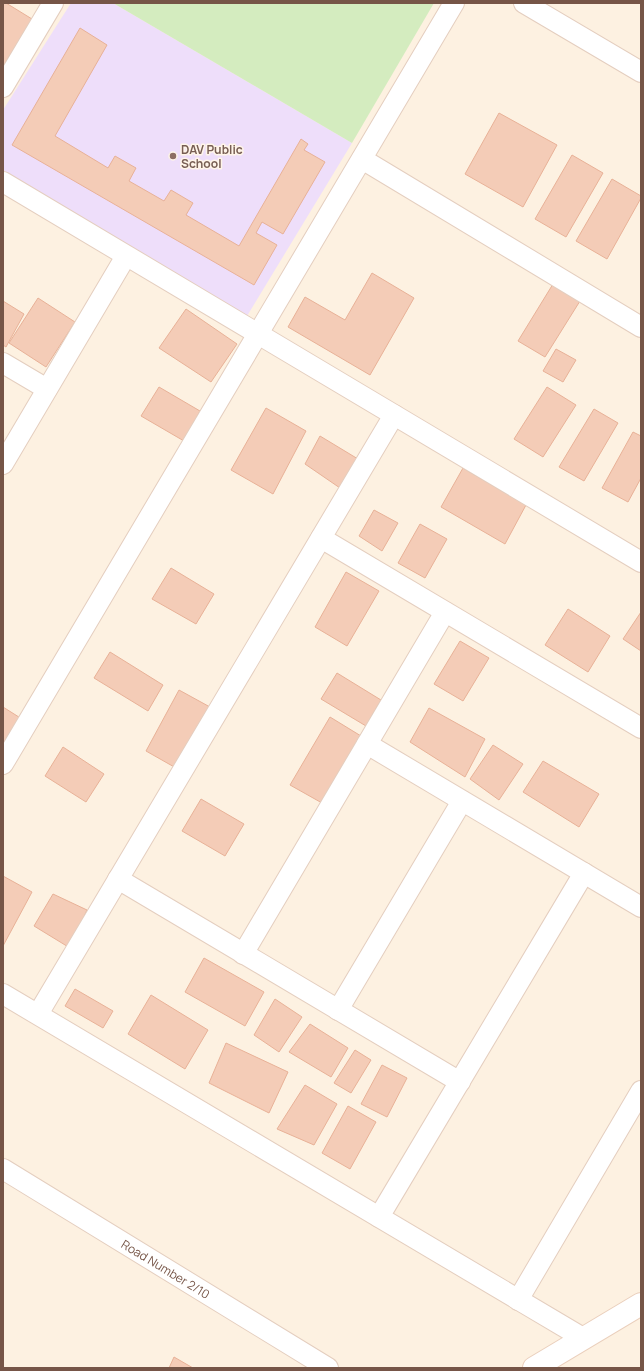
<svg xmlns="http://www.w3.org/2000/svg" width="644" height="1371" font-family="Manrope,sans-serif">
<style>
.education{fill:#eedefa}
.green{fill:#d4ecbf}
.building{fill:#f4ccb7;stroke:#e8b197}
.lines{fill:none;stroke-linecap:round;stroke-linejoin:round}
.street-casing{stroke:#e4cebf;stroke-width:22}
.secondary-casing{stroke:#eacfbc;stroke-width:24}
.street{stroke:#fff;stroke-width:20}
.secondary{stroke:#fff;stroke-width:22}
.education-dot{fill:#8d6e63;stroke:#fff5e9;stroke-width:1.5}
.labels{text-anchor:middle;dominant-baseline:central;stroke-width:3;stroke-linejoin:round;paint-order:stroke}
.education-label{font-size:12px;font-weight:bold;fill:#785e54;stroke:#fff5e9;text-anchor:start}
.street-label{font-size:12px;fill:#765547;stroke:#fff5e9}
</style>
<rect width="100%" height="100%" fill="#fdf1e1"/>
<path class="education" d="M71 3H113L352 143 247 316 3 170V110Z"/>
<path class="green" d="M113 3H434L352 143Z"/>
<path class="building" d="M3 3H6L32 19 3 67Z
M80 28 107 45 55 136 108 168 115 156 136 168 129 181 164 201 171 190 193 203 186 215 239 246 301 139 308 144 304 150 325 162 283 234 262 222 256 233 277 245 254 285 12 145Z
M499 113 557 145 523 207 465 174Z
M572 155 603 173 566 237 535 219Z
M612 179 641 196V198L607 259 576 241Z
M372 273 414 298 370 375 288 327 305 297 345 320Z
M553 284 580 301 545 357 518 341Z
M38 298 75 322 46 367 9 343Z
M3 301 24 314 6 347 3 345Z
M186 309 237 344 211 382 159 348Z
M556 349 576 360 563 382 543 371Z
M159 387 200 411 184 441 141 416Z
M547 387 576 405 543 457 514 439Z
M266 408 306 431 273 494 231 470Z
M594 409 618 423 584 481 559 467Z
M633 432 641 436V478L628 502 602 488Z
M320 436 358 459 340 488 305 464Z
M463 468 526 505 505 544 441 507Z
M374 510 398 523 382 551 359 536Z
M420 524 447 539 425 578 398 563Z
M171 568 214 594 196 624 152 599Z
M346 572 379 591 347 646 315 627Z
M568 609 610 636 588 672 545 645Z
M641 612V651L623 639Z
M460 641 489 658 463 701 434 684Z
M110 652 163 685 148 711 94 678Z
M337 673 381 700 366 726 321 699Z
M179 690 210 707 176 768 146 751Z
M3 707 22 719 3 750Z
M429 708 485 739 465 777 410 742Z
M330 717 361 736 322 803 290 785Z
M493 745 523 764 499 800 470 779Z
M63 747 104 774 86 802 45 776Z
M543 761 599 794 579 827 523 792Z
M201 799 244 824 225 856 182 831Z
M3 876 32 892 3 946Z
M53 894 87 910 70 948 34 926Z
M204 958 264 992 245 1026 185 992Z
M75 989 113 1011 103 1028 65 1006Z
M151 995 208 1030 185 1069 128 1034Z
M275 999 302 1017 279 1052 254 1035Z
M310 1024 348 1048 331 1077 289 1052Z
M226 1043 288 1072 269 1113 209 1083Z
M355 1050 371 1060 351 1093 334 1083Z
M382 1065 407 1078 387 1117 361 1104Z
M305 1085 337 1104 314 1145 277 1129Z
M348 1106 376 1122 350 1169 322 1153Z
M174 1357 193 1368H169Z"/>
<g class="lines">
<g class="street-casing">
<g id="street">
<path d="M524 3 641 72"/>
<path d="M3 87 53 3"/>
<path d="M362 159 641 327"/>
<path d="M3 182 641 562"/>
<path d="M3 363 47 389"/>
<path d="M3 464 126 256"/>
<path d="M321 538 641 728"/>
<path d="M367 744 641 907"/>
<path d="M3 764 454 3"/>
<path d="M118 879 460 1082"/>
<path d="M243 954 445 612"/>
<path d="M3 994 583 1338"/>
<path d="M338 1010 462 801"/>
<path d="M38 1014 394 415"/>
<path id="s1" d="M3 1169 328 1368"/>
<path d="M379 1217 584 873"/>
<path d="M518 1300 641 1091"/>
</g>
</g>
<g class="secondary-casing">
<path id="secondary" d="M534 1368 641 1304"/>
</g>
<use href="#street" class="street"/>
<use href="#secondary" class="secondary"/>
</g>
<circle class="education-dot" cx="173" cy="156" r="4"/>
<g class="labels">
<g class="education-label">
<text x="181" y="149">DAV Public<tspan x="181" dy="14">School</tspan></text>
</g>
<g class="street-label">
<text stroke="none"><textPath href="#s1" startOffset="191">Road Number 2/10</textPath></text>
</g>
</g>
<rect width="644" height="1371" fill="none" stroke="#765547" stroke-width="8"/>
</svg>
